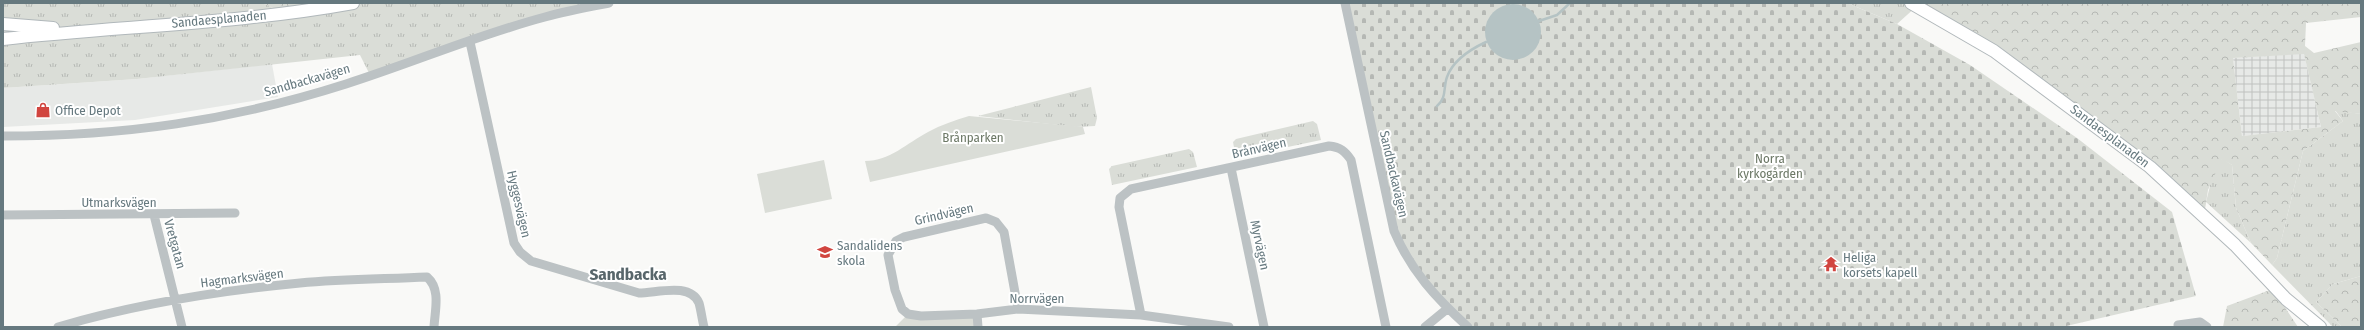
<svg xmlns="http://www.w3.org/2000/svg" width="2364" height="330" font-family="'Fira Sans Condensed',sans-serif">
<style>
.built{fill:#e7e9e7}
.industrial{fill:url(#industrial-grid)}
.grass{fill:url(#grass-tufts)}
.forest{fill:url(#forest-crowns);fill-rule:evenodd}
.cemetery{fill:url(#cemetery-stones)}
.park{fill:#daddd7}
.water{fill:#b5c3c4}
.lines{fill:none;stroke-linecap:round;stroke-linejoin:round}
.stream{stroke:#b5c3c4;stroke-width:2.5}
.secondary-casing{stroke:#b1b8bb;stroke-width:14}
.minor{stroke:#bcc2c4;stroke-width:9}
.secondary{stroke:#fff;stroke-width:12}
.labels{text-anchor:middle;dominant-baseline:central;stroke-width:4;stroke-linejoin:round;paint-order:stroke}
.street-label{font-size:13px;fill:#66797f;stroke:#fff}
.poi-label{font-size:13px;fill:#66797f;stroke:#fff;text-anchor:start}
.park-label{font-size:13px;fill:#6c7866;stroke:#fff}
.district-label{font-size:17px;font-weight:bold;fill:#58666b;stroke:#fff}
</style>
<defs>
<pattern id="industrial-grid" width="8" height="8" patternUnits="userSpaceOnUse"><rect width="8" height="8" fill="#e7e9e7"/><path d="M0 4h8M4 0v8" fill="none" stroke="#bfc2c0"/></pattern>
<pattern id="grass-tufts" width="24" height="20" patternUnits="userSpaceOnUse"><rect width="24" height="20" fill="#daddd7"/><path d="M3 7l-1-3M5 7V3M7 7l1-3M15 17l-1-3M17 17v-4M19 17l1-3" fill="none" stroke="#b5b8b4"/></pattern>
<pattern id="forest-crowns" width="20" height="18" patternUnits="userSpaceOnUse"><rect width="20" height="18" fill="#daddd7"/><path d="M2 6a3 3 0 1 1 6 0M12 15a3 3 0 1 1 6 0" fill="none" stroke="#b5b8b4"/></pattern>
<pattern id="cemetery-stones" width="16" height="16" patternUnits="userSpaceOnUse"><rect width="16" height="16" fill="#daddd7"/><path d="M2 7V4a2 2 0 0 1 4 0v3zM10 15v-3a2 2 0 0 1 4 0v3z" fill="#b5b8b4"/></pattern>
</defs>
<rect width="100%" height="100%" fill="#f9f9f7"/>
<path class="built" d="M272 64 278 97 135 120 3 127V88L137 79Z"/>
<path class="industrial" d="M2304 53 2321 127 2242 136 2233 58Z"/>
<path class="grass" d="M3 3H262L284 13 353 3H609L582 8 370 75 360 55 137 79 3 88Z
M1847 3H1913L1917 6 1897 24Z
M1091 87 1097 118 1095 126 1076 127 978 116Z
M2335 110 2361 114V276L2333 284 2316 302 2342 327H2333L2272 265 2277 258 2303 151 2343 121Z
M1313 121 1317 124 1321 140 1236 158 1233 142 1236 139Z
M1189 149 1193 152 1197 167 1112 185 1109 169 1112 166Z
M2222 158 2232 165 2236 208 2251 243 2206 202 2213 174Z"/>
<path class="forest" d="M262 3H353L284 13Z
M1913 3H2361V17L2306 23 2305 46 2314 53 2361 42V114L2335 111 2343 121 2303 151 2277 258 2272 265 2251 243 2236 208 2232 165 2222 159 2208 190 2204 216 2061 99ZM2304 54 2321 127 2242 136 2233 58Z
M2361 276V327H2342L2316 302 2333 284Z
M2270 290 2284 306 2298 327H2223L2227 306Z"/>
<path class="cemetery" d="M1345 3H1847L1897 24 1970 65 2077 138 2172 212 2196 296 2062 327H1468L1447 309 1394 231Z"/>
<path class="park" d="M969 116 1083 127 1085 134 870 182 865 161C890 161 907 143 928 132 941 125 955 120 969 116Z
M824 160 832 199 765 213 757 174Z
M908 314H977L978 327H895Z"/>
<path class="water" d="M1485 32a28 28 0 1 1 56 0a28 28 0 1 1-56 0Z"/>
<g class="lines">
<path class="stream" d="M1539 21 1557 15 1570 3
M1437 106C1447 98 1443 88 1447 77 1453 60 1471 49 1486 42"/>
<g class="secondary-casing">
<path id="secondary" d="M1911 3 1994 51 2150 167 2235 245 2286 299 2320 327
M3 24 53 28
M3 39C119 26 237 24 353 3"/>
</g>
<path class="minor" d="M1345 3 1394 231C1411 271 1436 298 1468 327
M470 42 514 243 520 252 531 261 639 293C657 293 690 282 699 303 701 310 702 319 704 327
M3 136C124 136 230 121 346 84 412 63 477 35 545 17 566 11 588 7 609 3
M1231 168 1264 327
M3 215 235 213
M154 215 182 327
M1018 309 1004 232 996 222 986 218 904 237 896 241 888 255 895 290 902 309 908 314 921 316 977 314 1018 309 1141 315 1229 327
M977 314 978 327
M1141 315 1119 207 1120 198 1131 189 1329 146C1340 147 1345 151 1351 160L1386 327
M2178 325 2200 322 2207 327
M58 327C136 304 218 291 300 283 342 279 385 279 427 277 441 289 435 310 434 327
M1425 327 1447 309"/>
<use href="#secondary" class="secondary"/>
</g>
<defs>
<g id="shop-bare" transform="scale(1.2)"><path d="M-5-2.5h2.3a2.7 3.5 0 0 1 5.4 0H5L5.5 6h-11ZM-1.5-2.5h3a1.5 2.3 0 0 0-3 0Z" fill="#d1453f" stroke="#fff" stroke-width="2.5" paint-order="stroke"/></g>
<g id="school-bare" transform="scale(1.2)"><path d="M0-5L7-2L0 1L-7-2ZM-4 1L0 2.5L4 1V4Q0 6-4 4Z" fill="#d1453f" stroke="#fff" stroke-width="2.5" paint-order="stroke"/></g>
<g id="temple-bare" transform="scale(1.2)"><path d="M0-6L5-2H3V0L6.5 2.5H4V6H1.5V3h-3V6H-4V2.5H-6.5L-3 0V-2H-5Z" fill="#d1453f" stroke="#fff" stroke-width="2.5" paint-order="stroke"/></g>
</defs>
<g fill-rule="evenodd">
<use href="#shop-bare" x="43" y="110"/>
<use href="#school-bare" x="825" y="252"/>
<use href="#temple-bare" x="1831" y="264"/>
</g>
<g class="labels">
<g class="street-label">
<text transform="translate(219 19) rotate(-5)">Sandaesplanaden</text>
<text transform="translate(307 80) rotate(-16)">Sandbackavägen</text>
<text transform="translate(2110 136) rotate(37)">Sandaesplanaden</text>
<text transform="translate(1259 148) rotate(-13)">Brånvägen</text>
<text transform="translate(1394 174) rotate(77)">Sandbackavägen</text>
<text x="119" y="202">Utmarksvägen</text>
<text transform="translate(519 204) rotate(77)">Hyggesvägen</text>
<text transform="translate(944 214) rotate(-13)">Grindvägen</text>
<text transform="translate(175 244) rotate(75)">Vretgatan</text>
<text transform="translate(1260 245) rotate(78)">Myrvägen</text>
<text transform="translate(242 278) rotate(-7)">Hagmarksvägen</text>
<text x="1037" y="298">Norrvägen</text>
</g>
<g class="poi-label">
<text x="55" y="110">Office Depot</text>
<text x="837" y="245">Sandalidens<tspan x="837" dy="15">skola</tspan></text>
<text x="1843" y="257">Heliga<tspan x="1843" dy="15">korsets kapell</tspan></text>
</g>
<g class="park-label">
<text x="973" y="137">Brånparken</text>
<text x="1770" y="158">Norra<tspan x="1770" dy="15">kyrkogården</tspan></text>
</g>
<g class="district-label">
<text x="628" y="274">Sandbacka</text>
</g>
</g>
<rect width="2364" height="330" fill="none" stroke="#66797f" stroke-width="8"/>
</svg>
